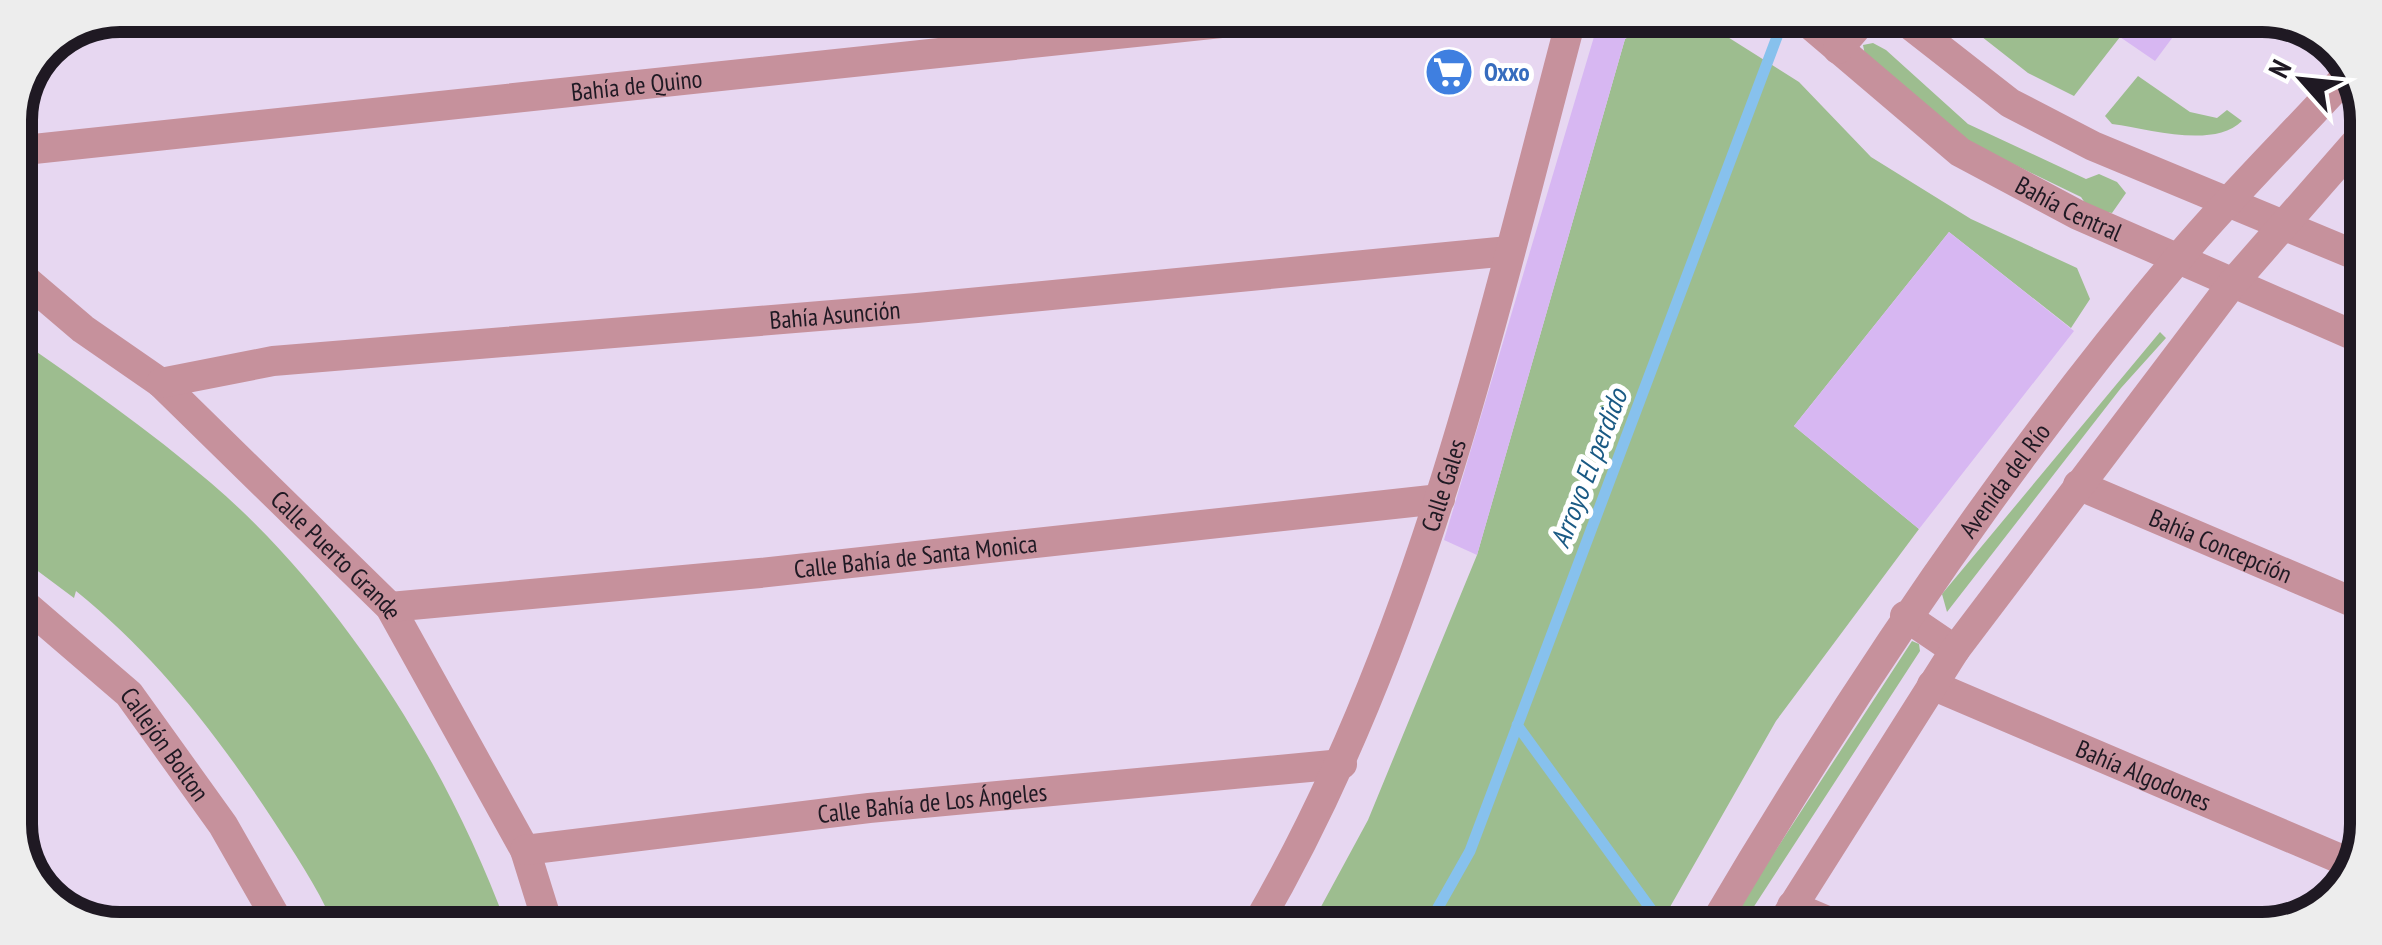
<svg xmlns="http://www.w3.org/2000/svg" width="2382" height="945" font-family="'PT Sans Narrow',sans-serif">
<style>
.green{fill:#9dbd8f}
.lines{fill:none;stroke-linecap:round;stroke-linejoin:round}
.stream{stroke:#87c1ed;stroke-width:11}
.building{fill:#d7b7f2}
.minor{stroke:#c6919c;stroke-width:30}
.labels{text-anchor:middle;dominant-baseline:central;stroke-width:10;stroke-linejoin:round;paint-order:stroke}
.shop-label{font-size:25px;font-weight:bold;fill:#366cbe;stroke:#fff;text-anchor:start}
.street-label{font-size:25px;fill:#1f1923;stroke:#fff}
.water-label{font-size:28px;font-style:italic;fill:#1a5a84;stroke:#fff}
.rim{fill:none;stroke:#1f1923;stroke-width:12}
</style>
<rect width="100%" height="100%" fill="#e7d7f1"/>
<path class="green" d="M1655 21 1715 29 1799 82 1871 157 1971 219 2077 268 2090 299 2071 328 1949 232 1794 426 1919 529 1776 721 1658 928 1310 927 1368 820 1477 555 1625 39Z
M1963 22H2100L2120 37 2074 96 2028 73Z
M1873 43 1886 50 1968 124 2086 179 2099 174 2117 182 2126 193 2112 213 2089 209 2081 197 1959 138 1865 55 1863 45Z
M2138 76 2190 112 2217 118 2227 110 2242 121C2213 149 2150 129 2112 124L2105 116Z
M2160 332 2166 338 2121 388 1947 612 1942 594Z
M15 337C82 383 149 430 211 483 341 594 447 764 506 924L333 923C317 886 293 851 271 817 215 732 155 655 76 591L74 598 15 554Z
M1912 641 1919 644 1920 651 1740 928H1725Z"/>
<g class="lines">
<path class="stream" d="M1517 725 1661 923
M1427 927 1470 851 1783 21"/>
</g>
<path class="building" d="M1599 20 1655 21 1625 39 1477 555 1444 540Z
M2110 22H2184L2155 61 2120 37 2124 32Z
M1949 232 2074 331 1919 529 1794 426Z"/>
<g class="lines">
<g class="minor">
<path id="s1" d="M1806 21 1960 152 2078 215 2364 340"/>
<path d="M1905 21 2010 103 2093 146 2365 259"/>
<path d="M1838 49 1862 21"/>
<path id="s2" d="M15 151 1259 19"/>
<path id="s3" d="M15 271 83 329 161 383 390 607 525 850 548 924"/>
<path id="s4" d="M161 383 273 361 917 308 1509 251"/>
<path id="s5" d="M2078 485 2362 606"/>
<path id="s6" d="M15 596 129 694 223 825 279 923"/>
<path id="s7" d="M390 607 760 573 1440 499"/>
<path d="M1905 616 1955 650"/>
<path id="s8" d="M1932 685 2357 866"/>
<path id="s9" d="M525 850 869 808 1342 764"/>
<path d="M1792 906 1844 928"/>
<path id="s10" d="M1256 926C1419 647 1489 330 1571 20"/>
<path id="s11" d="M1712 928C1851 692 2004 464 2181 255 2235 191 2295 133 2351 71"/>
<path d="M1779 928 1955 650 2232 284 2367 130"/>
</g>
</g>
<defs>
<g id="supermarket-disc" transform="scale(2.5)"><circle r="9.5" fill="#3f7fe0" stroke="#fff"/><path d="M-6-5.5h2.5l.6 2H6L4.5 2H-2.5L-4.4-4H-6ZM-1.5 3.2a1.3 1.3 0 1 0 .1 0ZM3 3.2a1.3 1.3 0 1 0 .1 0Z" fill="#fff"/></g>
</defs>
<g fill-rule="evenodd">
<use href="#supermarket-disc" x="1449" y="72"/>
</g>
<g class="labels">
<g class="shop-label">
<text x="1484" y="72">Oxxo</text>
</g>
<g class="street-label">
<text stroke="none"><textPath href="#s2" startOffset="625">Bahía de Quino</textPath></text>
<text stroke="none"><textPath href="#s1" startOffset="325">Bahía Central</textPath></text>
<text stroke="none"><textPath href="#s4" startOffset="678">Bahía Asunción</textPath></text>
<text stroke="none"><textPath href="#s11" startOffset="535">Avenida del Río</textPath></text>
<text stroke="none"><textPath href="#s10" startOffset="480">Calle Gales</textPath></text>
<text stroke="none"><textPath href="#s5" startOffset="155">Bahía Concepción</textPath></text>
<text stroke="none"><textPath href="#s3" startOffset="430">Calle Puerto Grande</textPath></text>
<text stroke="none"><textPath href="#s7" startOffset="528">Calle Bahía de Santa Monica</textPath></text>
<text stroke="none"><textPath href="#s6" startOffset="212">Callejón Bolton</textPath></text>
<text stroke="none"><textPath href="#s8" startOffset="230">Bahía Algodones</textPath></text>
<text stroke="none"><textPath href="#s9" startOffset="410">Calle Bahía de Los Ángeles</textPath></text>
</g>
<g class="water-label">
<text transform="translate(1588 468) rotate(-69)">Arroyo El perdido</text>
</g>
</g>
<path d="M0 0H2382V945H0ZM120 32H2262A88 88 0 0 1 2350 120V824A88 88 0 0 1 2262 912H120A88 88 0 0 1 32 824V120A88 88 0 0 1 120 32Z" fill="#ededed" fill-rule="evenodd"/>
<path class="rim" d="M120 32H2262A88 88 0 0 1 2350 120V824A88 88 0 0 1 2262 912H120A88 88 0 0 1 32 824V120A88 88 0 0 1 120 32Z"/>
<g transform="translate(2302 80) rotate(297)" stroke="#ffffff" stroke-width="8" paint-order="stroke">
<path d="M0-8L18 38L0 25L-18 38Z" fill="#1f1923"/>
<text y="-15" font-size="28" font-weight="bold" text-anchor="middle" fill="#1f1923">N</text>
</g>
</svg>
